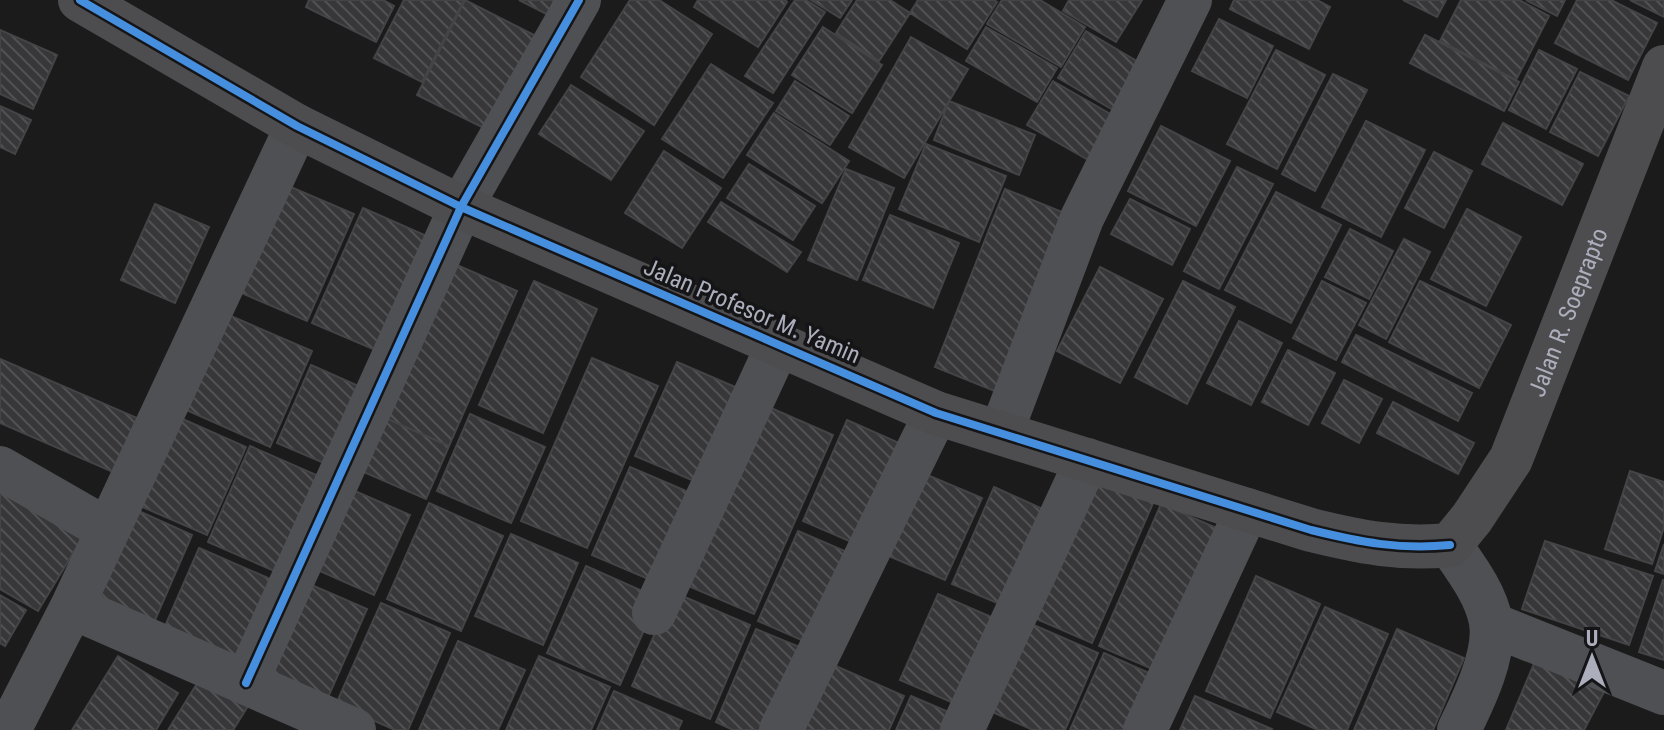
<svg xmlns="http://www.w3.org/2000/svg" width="1664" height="730" font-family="'Roboto Condensed',sans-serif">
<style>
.building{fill:url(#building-back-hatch);stroke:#444447;stroke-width:2}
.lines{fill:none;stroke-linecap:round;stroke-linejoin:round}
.minor{stroke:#4f5054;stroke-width:44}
.major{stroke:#4d4d50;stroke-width:44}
.cycleway-casing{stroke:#151517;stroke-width:13}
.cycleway{stroke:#468fdf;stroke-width:8}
.labels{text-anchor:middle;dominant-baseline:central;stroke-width:7;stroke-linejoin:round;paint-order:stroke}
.street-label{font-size:24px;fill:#acaebc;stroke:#151517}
</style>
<defs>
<pattern id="building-back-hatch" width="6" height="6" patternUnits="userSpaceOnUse" patternTransform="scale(2)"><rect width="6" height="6" fill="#373739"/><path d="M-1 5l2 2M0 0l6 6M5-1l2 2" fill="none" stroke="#515154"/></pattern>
</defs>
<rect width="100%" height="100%" fill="#1b1b1b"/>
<path class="building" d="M309 0H383L394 6 376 42 306 7Z
M404 0H464L422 82 374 58Z
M465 0 548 42 500 136 417 95Z
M519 0H573L562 22Z
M630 0H659L712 34 654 125 581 77Z
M698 0H785L787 2 758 47 694 7Z
M795 0H806L825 12 773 93 745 76Z
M811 0H852L840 18Z
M857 0H890L910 13 879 61 836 33Z
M918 0H994L997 2 967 49 910 13Z
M1002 0H1040L1085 27 1061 67 987 24Z
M1069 0H1142L1116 42 1063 11Z
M1234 0H1317L1330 7 1309 49 1230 9Z
M1403 0H1446L1437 17Z
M1461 0H1519L1549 16 1516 80 1440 41Z
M1526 0H1565L1557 16Z
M1577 0H1611L1657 23 1628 80 1555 43Z
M1630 0H1664V17Z
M1219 19 1273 46 1247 98 1192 71Z
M823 27 882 65 852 113 792 75Z
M986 27 1057 68 1037 102 966 61Z
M0 30 57 55 33 109 0 94Z
M1086 31 1152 70 1125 117 1058 78Z
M1425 35 1519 82 1504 111 1410 63Z
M911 37 968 69 904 178 849 147Z
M1276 50 1325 75 1277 169 1227 144Z
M1539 50 1577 69 1546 129 1509 110Z
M711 64 773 103 723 178 662 139Z
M1580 72 1629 96 1598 156 1550 132Z
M1333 74 1367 90 1315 191 1282 174Z
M795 81 849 116 830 145 776 111Z
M1053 81 1121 120 1095 164 1027 125Z
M571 85 644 131 611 180 539 134Z
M949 101 1035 135 1019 175 934 140Z
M0 106 31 120 15 154 0 147Z
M774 113 849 161 822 203 747 155Z
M1366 121 1425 150 1381 237 1322 207Z
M1503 123 1583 164 1562 205 1482 164Z
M1161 126 1230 161 1196 226 1128 191Z
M926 144 1006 176 979 242 899 209Z
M664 151 721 188 682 248 625 213Z
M1434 152 1472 171 1444 228 1405 208Z
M749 164 815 206 793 240 727 198Z
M1237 167 1273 184 1219 289 1184 271Z
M846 169 894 188 857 280 808 260Z
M279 182 354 214 307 321 232 289Z
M1005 189 1072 216 1002 394 935 367Z
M1276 192 1341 225 1291 323 1225 290Z
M1130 199 1190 229 1172 265 1111 234Z
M721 202 801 252 787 272 708 222Z
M155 204 209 227 175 303 121 280Z
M363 208 438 241 387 355 312 323Z
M1467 209 1521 237 1486 306 1431 279Z
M890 215 959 243 933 308 863 280Z
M1350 229 1393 251 1369 299 1325 277Z
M1404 239 1430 252 1386 339 1359 325Z
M450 262 517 291 449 446 383 417Z
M1100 267 1163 299 1120 383 1057 351Z
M534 281 597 309 543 433 479 405Z
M1183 281 1235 307 1187 404 1135 377Z
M1322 281 1366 303 1336 360 1293 338Z
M1420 281 1511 325 1479 388 1389 342Z
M217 310 312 351 270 447 175 405Z
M1239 321 1282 343 1251 405 1207 383Z
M1356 335 1472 393 1458 421 1342 362Z
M1288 350 1335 373 1308 425 1262 402Z
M592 358 658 386 587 548 521 521Z
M0 359 137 418 113 472 0 423Z
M677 362 747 392 706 486 635 456Z
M311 365 372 392 338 469 277 443Z
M1344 380 1382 399 1359 443 1322 423Z
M1393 402 1474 443 1458 474 1377 433Z
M764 405 833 435 754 614 686 585Z
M169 413 246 447 207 535 131 502Z
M470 414 545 447 511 523 437 491Z
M383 417 449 446 426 499 359 470Z
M847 420 908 447 863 547 803 521Z
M250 446 330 481 288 577 208 542Z
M630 467 698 496 660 584 592 555Z
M913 469 982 498 945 580 877 551Z
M1630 471 1664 482V527L1652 564 1605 549Z
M1087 472 1154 501 1092 643 1025 614Z
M0 478 87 530 38 611 0 589Z
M994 487 1056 515 1014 610 952 584Z
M348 488 410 515 374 595 313 568Z
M429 503 503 536 461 631 387 599Z
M1161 504 1226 532 1164 674 1099 646Z
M130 507 192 535 152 627 89 599Z
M798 531 854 555 813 645 758 621Z
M511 534 578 563 543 645 475 616Z
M1545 541 1653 576 1629 645 1522 609Z
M1664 544V574L1655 571Z
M199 548 282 584 245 668 162 633Z
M586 566 658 598 620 685 547 653Z
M1256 576 1320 604 1270 718 1206 691Z
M300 580 367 609 326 702 259 673Z
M1663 580H1664V660L1639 652Z
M673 592 750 625 710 719 632 686Z
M938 594 1003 622 965 708 900 680Z
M0 595 26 610 5 646 0 643Z
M381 603 450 633 408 730H395L336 704Z
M1325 607 1388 634 1347 730H1318L1277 712Z
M1020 619 1098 653 1065 730H1033L981 707Z
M756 629 807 650 773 730H733L716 722Z
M1397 629 1464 658 1433 730H1354Z
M458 641 525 670 498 730H419Z
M1104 653 1158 677 1135 730H1070Z
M118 656 178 693 156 730H72Z
M539 656 610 687 591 730H506Z
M1536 659 1606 688 1584 730H1506Z
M822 660 904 696 889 730H791Z
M201 677 248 706 233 730H168Z
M614 691 682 721 678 730H597Z
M911 696 958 716 951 730H896Z
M1195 696 1272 729 1271 730H1180Z"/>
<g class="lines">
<path class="minor" d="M1001 433 1082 218 1190 0
M0 468 108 530
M1450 545C1466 568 1486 594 1491 622 1496 655 1473 701 1459 730
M72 607 354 730
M654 613 778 345
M1491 624 1664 693
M246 683 461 207 579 0
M9 730 72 607 297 126
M781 730 936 413
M962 730 1087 460
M1145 730 1247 510"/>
<path class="major" id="s1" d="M80 0 297 126 461 207 936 413 1311 530C1360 542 1399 550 1450 545L1472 518 1511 459 1664 67"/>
<g class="cycleway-casing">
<path id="cycleway" d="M80 0 297 126 461 207 936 413 1311 530C1360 542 1399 550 1450 545
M246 683 461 207 579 0"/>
</g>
<use href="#cycleway" class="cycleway"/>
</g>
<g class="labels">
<g class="street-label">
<text transform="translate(752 311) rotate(23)">Jalan Profesor M. Yamin</text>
<text stroke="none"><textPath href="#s1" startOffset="1748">Jalan R. Soeprapto</textPath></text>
</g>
</g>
<g transform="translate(1592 658)" stroke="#151517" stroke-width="6" paint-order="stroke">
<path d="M0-6L14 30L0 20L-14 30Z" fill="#acaebc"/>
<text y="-12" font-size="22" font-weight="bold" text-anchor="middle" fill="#acaebc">U</text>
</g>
</svg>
